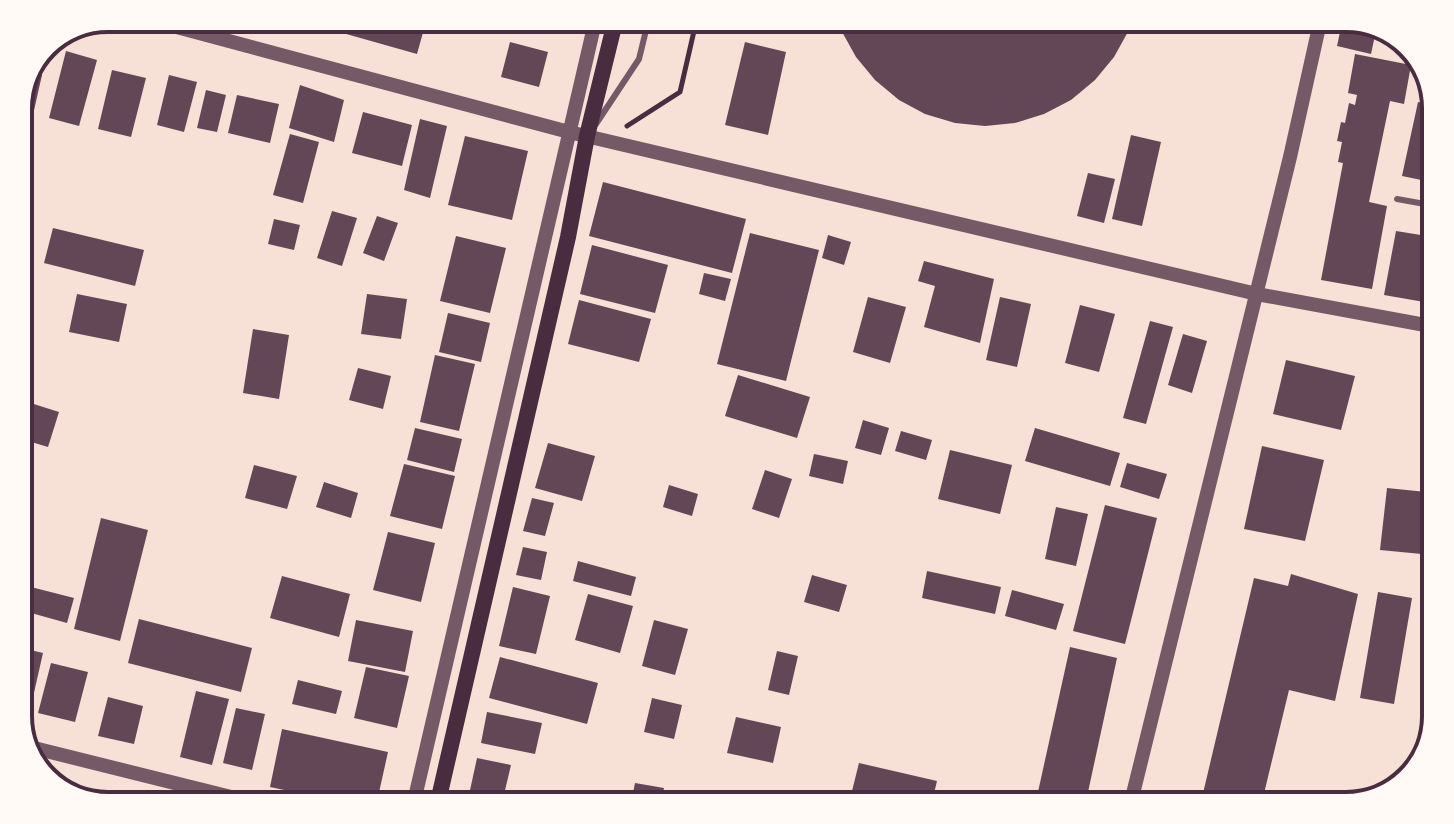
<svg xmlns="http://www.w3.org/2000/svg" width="1454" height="824" font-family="Rubik,sans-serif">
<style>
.building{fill:#644757}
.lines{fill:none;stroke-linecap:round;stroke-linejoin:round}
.path{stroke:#4a2c40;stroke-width:5}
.service{stroke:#755966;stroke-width:6}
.tertiary{stroke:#755966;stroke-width:14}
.secondary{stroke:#4a2c40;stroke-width:16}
.rim{fill:none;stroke:#4a2c40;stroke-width:4}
</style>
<rect width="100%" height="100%" fill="#f7e1d7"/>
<path class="building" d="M336 18H427L417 54 332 30Z
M714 18H777L776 26 713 22Z
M837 18H1132L1129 30 1114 57 1095 80 1071 100 1044 114 1015 123 985 126 955 123 925 114 899 100 875 80 856 57 841 30Z
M1343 18 1377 26 1371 54 1337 46Z
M510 42 548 52 539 87 501 77Z
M745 42 786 52 768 135 725 125Z
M66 51 97 60 79 126 49 118Z
M1355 54 1411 65 1404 104 1390 101 1369 202 1387 206 1372 289 1321 280 1343 163 1338 162 1342 142 1337 141 1341 122 1345 123 1349 103 1355 105 1357 95 1348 93Z
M112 70 146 78 131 137 98 129Z
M32 73 42 75 30 128 18 125V103Z
M169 75 197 82 184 132 157 125Z
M300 85 344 100 334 142 289 128Z
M206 90 226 95 217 132 197 128Z
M237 95 279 104 270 143 228 133Z
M1418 102 1436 106V183L1402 176Z
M363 112 412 125 402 166 352 153Z
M420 119 447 126 430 198 404 190Z
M290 134 319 142 303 203 273 195Z
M1131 135 1161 142 1142 226 1112 219Z
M465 136 528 151 512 220 448 205Z
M1088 173 1115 179 1104 223 1077 216Z
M603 182 746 219 732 273 589 236Z
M332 211 357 218 342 266 317 258Z
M1431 215H1436V270L1430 303 1384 295 1396 231 1427 236Z
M377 216 398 223 384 261 363 253Z
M274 219 300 225 294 250 268 244Z
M53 228 144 250 135 286 44 263Z
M750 233 819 250 786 381 717 364Z
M828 235 851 242 844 265 822 258Z
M456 236 506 248 490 313 440 301Z
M592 245 668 265 655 313 580 294Z
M924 261 994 279 980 343 924 327 935 286 918 281Z
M704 273 731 279 725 301 699 294Z
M77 294 127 304 119 342 69 332Z
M367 294 407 299 401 339 361 334Z
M868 297 906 307 890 363 853 352Z
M1000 297 1031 304 1017 367 986 360Z
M579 300 651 319 639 362 568 344Z
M1080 305 1115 314 1099 372 1065 363Z
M448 313 490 323 481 362 439 352Z
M1150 321 1173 327 1146 424 1123 418Z
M253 329 289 335 279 399 243 393Z
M1183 334 1207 341 1192 393 1168 385Z
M435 355 475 364 459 431 420 422Z
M1286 360 1355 376 1341 430 1273 414Z
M358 368 391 376 383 409 349 400Z
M738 375 810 397 797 438 725 416Z
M1430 377 1436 378V444L1423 443Z
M18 399 59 412 48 447 18 438Z
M863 420 889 428 881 455 855 448Z
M415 428 462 439 454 472 407 460Z
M1035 428 1120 453 1110 486 1025 461Z
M901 431 932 440 926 460 895 451Z
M548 443 595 456 582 501 535 488Z
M1262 446 1324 460 1305 541 1244 529Z
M950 450 1012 465 1000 514 938 499Z
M814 454 848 461 843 484 809 476Z
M1127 463 1167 474 1159 499 1120 487Z
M404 464 455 476 442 529 390 516Z
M254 465 297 476 287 509 245 498Z
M765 470 792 479 779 518 752 509Z
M324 482 358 493 351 518 316 507Z
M669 485 698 494 692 516 663 507Z
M1387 488 1436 493V520L1432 555 1380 550Z
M532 498 554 503 545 536 523 531Z
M1105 505 1157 518 1125 644 1073 631Z
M1056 507 1088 514 1076 566 1045 559Z
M101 518 148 530 120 641 74 629Z
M388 532 435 543 421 602 373 590Z
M523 547 547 552 541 580 516 575Z
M578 561 636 577 631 596 573 581Z
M927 571 1001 587 995 614 922 598Z
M1291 574 1358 594 1335 701 1289 690 1261 806H1200L1254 578 1288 586Z
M812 575 847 585 839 612 804 602Z
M282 576 350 594 339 637 270 618Z
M31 587 74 598 67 623 24 611Z
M513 587 550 596 536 654 499 646Z
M1012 590 1064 604 1056 630 1005 616Z
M1378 592 1412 598 1394 704 1360 698Z
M588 594 633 606 620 653 575 640Z
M139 619 252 648 241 692 128 663Z
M356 620 413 631 405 672 348 661Z
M654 620 688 629 675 675 642 666Z
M18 647 43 653 31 706 18 703Z
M1070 647 1117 658 1085 806H1057L1036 801Z
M777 651 798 656 789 695 768 690Z
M500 657 598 683 587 724 489 698Z
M51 663 88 672 75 722 38 713Z
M366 667 409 676 397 728 354 718Z
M298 680 342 691 336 714 292 704Z
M196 691 229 699 212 765 180 757Z
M108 697 143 706 134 744 98 736Z
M652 698 682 705 674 739 644 732Z
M236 708 265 714 252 770 223 763Z
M487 712 542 723 535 754 481 743Z
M736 717 781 727 773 763 727 753Z
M282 729 388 752 376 806H360L270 787Z
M477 758 511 765 502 803 469 795Z
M859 763 937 781 931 806H897L851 795Z
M635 783 664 788 660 806H648L631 803Z
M961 790 1021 805 1020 806H957Z"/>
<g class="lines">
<path class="path" d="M627 126 680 92 697 18"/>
<path class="service" d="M596 124 639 59 649 18
M1397 199 1436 206"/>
<path class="tertiary" d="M143 18 569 132 1257 294 1436 327
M26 746 267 806
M413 806 596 18
M1130 806 1290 157 1321 18"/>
<path class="secondary" d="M437 806 568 237 587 136 616 18"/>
</g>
<path d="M0 0H1454V824H0ZM108 32H1346A76 76 0 0 1 1422 108V716A76 76 0 0 1 1346 792H108A76 76 0 0 1 32 716V108A76 76 0 0 1 108 32Z" fill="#fffaf5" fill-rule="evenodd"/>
<path class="rim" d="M108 32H1346A76 76 0 0 1 1422 108V716A76 76 0 0 1 1346 792H108A76 76 0 0 1 32 716V108A76 76 0 0 1 108 32Z"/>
</svg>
